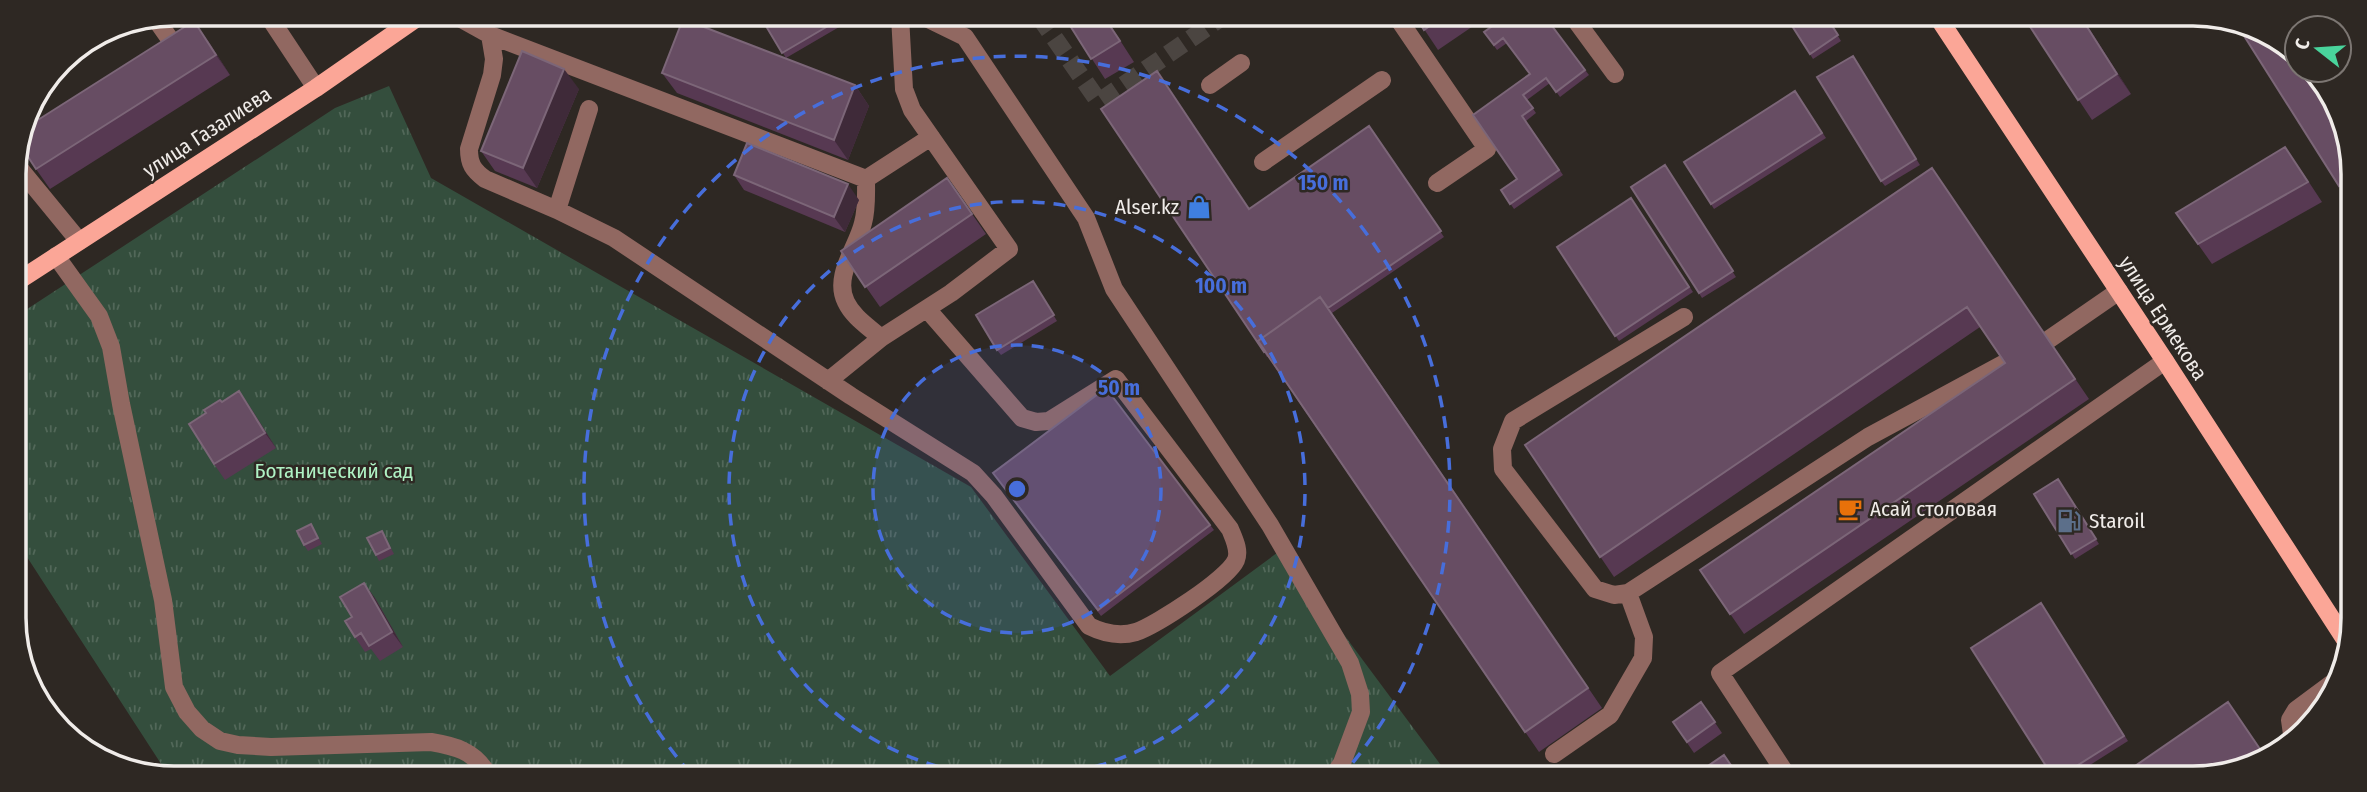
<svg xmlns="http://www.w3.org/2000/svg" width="2367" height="792" font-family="'Fira Sans Condensed',sans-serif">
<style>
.park{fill:url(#park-tufts)}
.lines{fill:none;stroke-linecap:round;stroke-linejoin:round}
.minor-tunnel{stroke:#4b4541;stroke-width:18;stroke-dasharray:18 9;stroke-linecap:butt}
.minor{stroke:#916861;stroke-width:18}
.major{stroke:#fba697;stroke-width:18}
.wall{fill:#573952}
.shaded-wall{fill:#3f2a39}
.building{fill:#674d63;stroke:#7c6678;stroke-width:2}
.ring{fill:none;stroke:#476edb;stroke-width:3.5;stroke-dasharray:12 9}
.labels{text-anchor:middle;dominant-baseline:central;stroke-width:5;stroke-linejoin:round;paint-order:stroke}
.street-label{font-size:21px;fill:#f0ece9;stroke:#2e2823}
.poi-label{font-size:21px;fill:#f0ece9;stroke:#2e2823;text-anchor:start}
.park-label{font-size:21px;fill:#aff2c4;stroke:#2e2823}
.rim{fill:none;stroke:#f0ece9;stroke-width:3.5}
.centre{fill:#476edb;stroke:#2e2823;stroke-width:3.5}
.ring-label{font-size:21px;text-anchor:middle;font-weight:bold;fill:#476edb;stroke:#2e2823;stroke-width:5;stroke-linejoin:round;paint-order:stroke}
</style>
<defs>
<pattern id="park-tufts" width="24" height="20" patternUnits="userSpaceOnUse" patternTransform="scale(1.75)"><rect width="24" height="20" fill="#344e3d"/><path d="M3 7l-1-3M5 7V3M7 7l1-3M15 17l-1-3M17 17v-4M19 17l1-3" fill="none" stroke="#526859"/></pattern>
</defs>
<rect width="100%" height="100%" fill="#2e2823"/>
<path class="park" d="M389 86 431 178 971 487 1110 676 1281 550 1449 776 167 773 16 540 15 317 335 108Z"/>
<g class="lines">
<path class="minor-tunnel" d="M1039 16 1099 102 1222 17"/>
<path class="minor" d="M267 14 316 88
M454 15 490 35 866 179
M922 16 965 37 1086 218 1114 289 1270 525 1350 663 1360 694 1361 712 1342 763 1334 775
M1397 17 1487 149 1437 183
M155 18 174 45 164 52
M1574 18 1615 74
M490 35 494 59 492 75 469 149C469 164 473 170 485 179L557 210 614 238 851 396 973 473 994 496 1089 626C1103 633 1119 637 1136 632 1156 625 1228 579 1236 560 1240 550 1234 539 1230 529L1116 379 1049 421 1036 422 1022 418 927 309
M1210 85 1241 63
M1263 162 1382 80
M15 163 79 241
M866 179C866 194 867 209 863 223 857 248 833 276 846 302 853 317 869 327 881 338
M866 179 931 137
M557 210 589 109
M56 256 99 316 111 347 121 404 163 600 174 687 187 712 202 729 220 741 238 745 271 747 431 742C455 746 474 751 487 773
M1684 317 1513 421 1502 449 1503 469 1595 589 1614 595 1628 593 1868 437 2005 363
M2048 340 2119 291
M828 381 881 338 951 293 1009 249 912 110 904 89 900 16
M2293 741 2290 720 2296 710 2331 684
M1554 754 1610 715 1643 658 1644 637 1628 593
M1788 777 1720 673 2165 361"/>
<path class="major" d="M1939 19 2165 361 2348 644
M15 283 316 88 421 15"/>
</g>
<path class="wall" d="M179 14H199L186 23Z
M760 16H858L786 58Z
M1064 16 1105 17 1134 62 1105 79Z
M1105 17H1116L1109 21Z
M1416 17 1485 18 1438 50Z
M1546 18 1589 75 1560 97 1550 83 1527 100 1536 113 1526 121 1563 175 1514 209 1501 190 1517 179 1473 115 1530 74 1507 43 1497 50 1484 32Z
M1787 18H1827L1841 41 1813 59Z
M2025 19H2083L2131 94 2092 120Z
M208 41 230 75 50 189 36 169Z
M1853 56 1920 165 1885 186 1881 181Z
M662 73 855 85 869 106 848 160 677 93Z
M579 89 537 188 495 171 481 151Z
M1795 91 1826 138 1714 209 1684 162Z
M1369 126 1444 237 1332 313 1602 708 1539 752 1268 357H1267L1264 352 1249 209Z
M2350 143V187L2343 192 2339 186Z
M1665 165 1736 277 1702 298 1631 187Z
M2299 167 2322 202 2212 264 2176 213Z
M734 175 859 200 845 232 744 190Z
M947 178 986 234 880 307 841 251Z
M1946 189 2089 399 1744 634 1700 570 2005 363 1980 327 1614 577 1525 445Z
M1631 198 1693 292 1619 341 1557 247Z
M1033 281 1057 321 1001 355 997 350Z
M1106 388 1214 530 1101 616 993 473Z
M239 391 250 407 276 448 225 480 214 464 222 402Z
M2058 479 2099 544 2075 559 2034 494Z
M311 524 322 544 308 551 304 545Z
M382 531 394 554 379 561 376 555Z
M375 598 403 647 380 661 371 649 365 652 355 637 352 617Z
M2041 603 2128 741 2071 777H2053Z
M1701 702 1722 733 1694 753 1673 722Z
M2264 755 2203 778 2119 777Z"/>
<path class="shaded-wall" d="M2082 19H2083L2131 94 2117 74Z
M194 21 208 41 230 75 216 55Z
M564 69 579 89 537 188 523 168Z
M855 85 869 106 848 160 834 140Z
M848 184 859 200 845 232 834 217Z
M239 391 250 407 276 448 265 433Z
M364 583 375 598 403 647 392 632Z"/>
<path class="building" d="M760 16H845L782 53Z
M1064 16 1104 17 1120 41 1091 59Z
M1416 17H1442L1424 30Z
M1504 18H1546L1585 70 1556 92 1546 78 1523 95 1533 108 1522 116 1559 170 1510 204 1501 190 1517 179 1473 115 1530 74 1503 38 1494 45 1484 32Z
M1787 18H1827L1838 35 1810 54Z
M683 19 855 85 834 140 662 73Z
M2025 19H2082L2117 74 2078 100Z
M2234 20 2297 58V70H2314L2350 143V179L2339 186Z
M194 21 216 55 36 169 19 143 22 130Z
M522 51 564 69 523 168 481 151Z
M1853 56 1916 159 1881 181 1817 77Z
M1157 71 1249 209 1369 126 1441 231 1328 308 1320 297 1258 341 1265 351 1264 352 1101 109Z
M1795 91 1822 133 1711 204 1684 162Z
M747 143 848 184 834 217 734 175Z
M2285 147 2308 182 2198 244 2176 213Z
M1665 165 1733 271 1699 293 1631 187Z
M1932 168 2075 379 1730 614 1700 570 2005 363 1967 307 1600 557 1525 445Z
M947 178 972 214 865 287 841 251Z
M1631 198 1689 287 1615 336 1557 247Z
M1033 281 1054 315 997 350 976 315Z
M1320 297 1588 688 1525 732 1258 341Z
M1106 388 1210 525 1098 610 993 473Z
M239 391 265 433 214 464 189 424 206 413 204 410 220 400 222 402Z
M2058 479 2096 539 2071 554 2034 494Z
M311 524 318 538 304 545 297 531Z
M382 531 390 548 376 555 367 538Z
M364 583 392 632 369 646 361 633 355 637 345 621 352 617 340 597Z
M2041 603 2124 736 2059 777H2053L1971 648Z
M1701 702 1715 722 1687 742 1673 722Z
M2228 702 2264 755 2236 765 2233 761 2217 772 2203 778 2119 777Z
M1724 755 1739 777 1693 776Z"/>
<circle cx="1017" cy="489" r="144" fill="#476edb" fill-opacity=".12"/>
<g class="ring">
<circle cx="1017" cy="489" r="144"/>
<path d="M979 775A288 288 0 1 1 1055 775"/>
<path d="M690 773A433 433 0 1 1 1344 773"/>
</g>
<defs>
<g id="shop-bare" transform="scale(1.89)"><path d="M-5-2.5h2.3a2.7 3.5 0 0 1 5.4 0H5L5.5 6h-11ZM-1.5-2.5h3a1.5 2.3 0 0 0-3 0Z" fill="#3f7fe0" stroke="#2e2823" stroke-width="2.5" paint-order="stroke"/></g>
<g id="cafe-bare" transform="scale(1.89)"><path d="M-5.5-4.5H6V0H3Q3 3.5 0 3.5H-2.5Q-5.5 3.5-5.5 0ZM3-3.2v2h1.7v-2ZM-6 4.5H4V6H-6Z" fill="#e8710a" stroke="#2e2823" stroke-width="2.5" paint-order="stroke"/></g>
<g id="fuel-bare" transform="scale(1.89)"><path d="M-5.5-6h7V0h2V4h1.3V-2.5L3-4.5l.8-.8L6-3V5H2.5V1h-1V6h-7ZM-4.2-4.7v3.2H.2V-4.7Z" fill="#5c6f8a" stroke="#2e2823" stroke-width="2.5" paint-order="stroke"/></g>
</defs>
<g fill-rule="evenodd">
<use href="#shop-bare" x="1199" y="207"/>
<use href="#cafe-bare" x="1850" y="509"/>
<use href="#fuel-bare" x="2069" y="521"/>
</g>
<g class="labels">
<g class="street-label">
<text transform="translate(207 132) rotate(-33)">улица Газалиева</text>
<text transform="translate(2163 318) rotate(57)">улица Ермекова</text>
</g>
<g class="poi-label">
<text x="1179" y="207" text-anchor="end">Alser.kz</text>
<text x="1870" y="509">Асай столовая</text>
<text x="2089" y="521">Staroil</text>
</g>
<g class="park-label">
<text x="334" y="471">Ботанический сад</text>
</g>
</g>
<path d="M0 0H2367V792H0ZM174 26H2193A148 148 0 0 1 2341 174V618A148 148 0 0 1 2193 766H174A148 148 0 0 1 26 618V174A148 148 0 0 1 174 26Z" fill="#2e2823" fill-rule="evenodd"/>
<path class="rim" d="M174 26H2193A148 148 0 0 1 2341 174V618A148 148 0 0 1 2193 766H174A148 148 0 0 1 26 618V174A148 148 0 0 1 174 26Z"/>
<circle cx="1017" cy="489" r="10" class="centre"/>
<g class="ring-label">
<text x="1323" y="190">150 m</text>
<text x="1221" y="293">100 m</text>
<text x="1119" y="395">50 m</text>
</g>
<g transform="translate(2318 49) rotate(287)"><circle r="33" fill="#2e2823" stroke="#7c7672" stroke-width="2"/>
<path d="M0-5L12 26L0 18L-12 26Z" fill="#49d49c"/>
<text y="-10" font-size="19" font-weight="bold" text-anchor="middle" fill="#f0ece9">С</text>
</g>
</svg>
